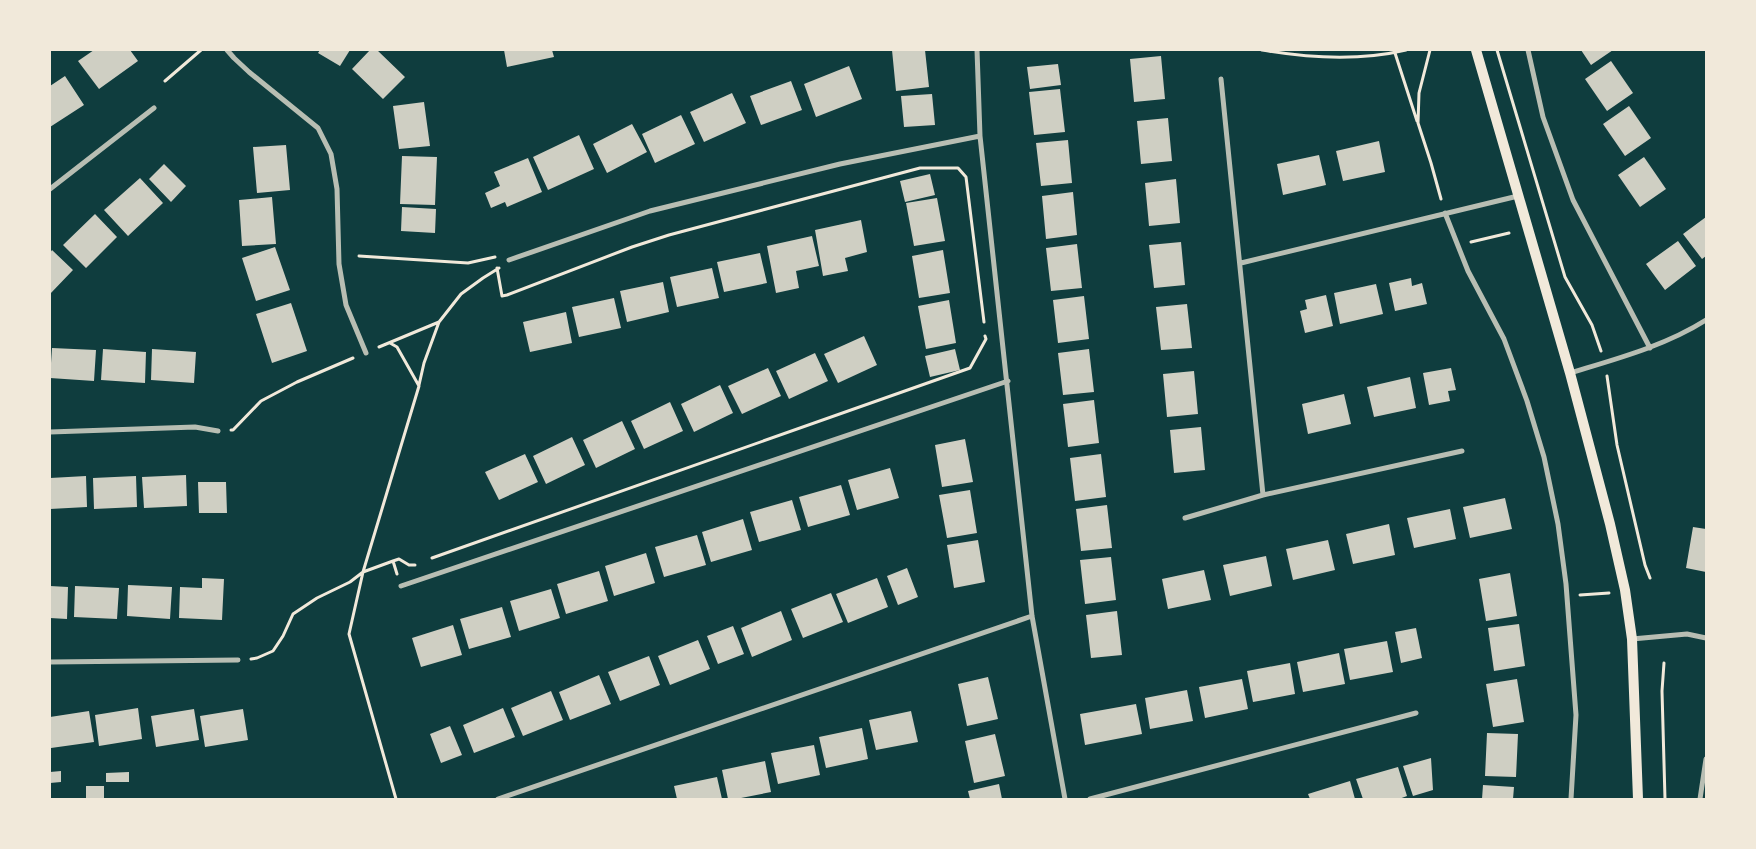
<svg xmlns="http://www.w3.org/2000/svg" width="1756" height="849" font-family="Poppins,sans-serif">
<style>
.building{fill:#cfcfc3}
.lines{fill:none;stroke-linecap:round;stroke-linejoin:round}
.path{stroke:#f1e9da;stroke-width:3}
.minor{stroke:#b8beb3;stroke-width:5}
.secondary{stroke:#f1e9da;stroke-width:10}
</style>
<rect width="100%" height="100%" fill="#0f3d3e"/>
<path class="building" d="M94 50H130L138 61 99 89 78 61Z
M320 50H350L340 66 318 53Z
M370 50H377L405 77 383 99 352 69Z
M504 50H552L554 57 507 67Z
M892 50H925L929 87 896 91Z
M1581 50H1613L1591 65Z
M1161 56 1165 99 1134 102 1130 59Z
M1611 61 1633 93 1607 111 1585 79Z
M1058 64 1061 85 1030 89 1027 67Z
M849 66 862 99 816 117 804 84Z
M65 76 84 105 50 127V86Z
M791 81 802 110 761 125 750 96Z
M1060 89 1065 132 1034 135 1029 92Z
M732 93 746 123 704 142 690 112Z
M932 94 935 125 904 127 901 96Z
M424 102 430 146 399 149 393 106Z
M1629 106 1651 138 1625 156 1603 124Z
M681 115 695 144 655 163 642 134Z
M1168 118 1172 161 1141 164 1137 121Z
M632 124 647 152 607 173 593 144Z
M579 135 594 169 548 190 533 157Z
M1068 140 1072 183 1041 186 1036 143Z
M1379 141 1385 172 1343 181 1336 151Z
M286 145 290 190 257 193 253 147Z
M1319 155 1326 185 1283 195 1277 164Z
M402 156 437 157 435 205 400 204Z
M1644 157 1666 189 1640 207 1618 175Z
M528 158 542 192 507 207 505 202 491 208 485 193 500 186 494 172Z
M164 164 186 186 171 202 149 179Z
M930 174 935 195 905 202 900 181Z
M140 178 163 203 128 236 104 210Z
M1176 179 1180 223 1149 226 1145 183Z
M1073 192 1077 235 1046 239 1042 196Z
M272 197 276 244 242 246 239 200Z
M937 198 945 241 914 246 906 203Z
M402 207 436 209 435 233 401 231Z
M95 214 117 237 86 268 63 245Z
M1706 217V256L1702 259 1683 234Z
M861 220 867 252 845 258 848 271 823 276 815 230Z
M812 236 819 266 796 271 799 288 776 293 767 246Z
M1678 241 1696 266 1665 290 1646 264Z
M1181 242 1185 285 1154 288 1149 245Z
M1077 244 1082 288 1051 291 1046 248Z
M275 247 290 290 256 301 242 258Z
M52 250 73 270 50 294V253Z
M943 250 950 293 919 298 912 256Z
M760 253 767 283 724 292 717 262Z
M712 268 719 298 677 307 670 277Z
M1411 278 1412 286 1422 283 1427 304 1395 311 1389 283Z
M663 282 669 312 627 322 620 291Z
M1376 284 1383 314 1340 324 1334 293Z
M1326 295 1333 326 1305 333 1300 311 1307 309 1305 300Z
M1084 296 1089 339 1058 343 1053 300Z
M614 298 621 328 579 337 572 307Z
M949 300 956 343 926 349 918 306Z
M291 303 307 351 272 363 256 314Z
M1187 304 1192 348 1161 350 1156 307Z
M566 312 572 343 530 352 523 322Z
M864 336 877 365 838 383 824 354Z
M52 348 96 350 94 381 50 378Z
M103 349 146 352 145 383 101 380Z
M152 349 196 352 194 383 151 380Z
M955 349 960 370 930 377 925 356Z
M1089 349 1094 392 1063 395 1058 353Z
M815 353 828 381 789 399 776 371Z
M768 368 781 396 742 414 728 386Z
M1451 368 1456 390 1448 391 1450 401 1429 405 1423 373Z
M1194 371 1198 414 1167 417 1163 374Z
M1410 377 1416 408 1374 417 1367 387Z
M720 385 733 413 694 432 681 404Z
M1344 394 1351 424 1308 434 1302 404Z
M1094 400 1099 443 1068 447 1063 404Z
M670 402 683 431 644 449 631 421Z
M622 421 635 449 596 468 583 440Z
M1201 427 1205 470 1174 473 1170 430Z
M572 437 585 465 546 484 533 456Z
M965 439 973 482 942 487 935 445Z
M525 454 538 482 499 500 485 472Z
M1101 454 1106 497 1075 501 1070 458Z
M890 468 899 498 857 510 848 480Z
M186 475 187 506 144 508 142 477Z
M86 476 87 507 50 509V478Z
M136 476 137 507 94 509 93 478Z
M198 482H226L227 513H199Z
M841 485 850 515 808 527 799 497Z
M970 490 977 533 947 538 939 495Z
M1505 498 1512 529 1470 538 1463 507Z
M792 500 801 530 759 542 750 512Z
M1107 505 1112 548 1081 551 1076 509Z
M1450 509 1456 539 1414 548 1407 518Z
M743 519 752 550 711 562 702 532Z
M1389 524 1395 555 1353 564 1346 534Z
M1693 527 1706 529V572L1686 568Z
M697 535 706 565 664 577 655 547Z
M978 540 985 582 954 588 947 545Z
M1328 540 1335 570 1293 580 1286 549Z
M646 553 655 583 614 596 605 566Z
M1266 556 1272 586 1230 596 1223 565Z
M1111 557 1116 600 1085 604 1080 560Z
M907 568 918 597 898 605 887 576Z
M1204 570 1211 600 1168 609 1162 579Z
M599 571 608 601 566 614 557 584Z
M1510 573 1517 616 1486 621 1479 579Z
M202 578 224 579 222 620 179 618 180 587 202 588Z
M877 578 888 607 848 623 836 594Z
M128 585 172 587 170 619 127 616Z
M50 586 68 587 67 619 50 618Z
M75 586 119 588 117 619 74 617Z
M551 589 560 618 519 631 510 601Z
M831 593 843 622 803 638 791 609Z
M502 607 511 637 469 649 460 619Z
M781 611 792 640 752 657 741 628Z
M1117 611 1122 655 1091 658 1086 615Z
M1519 624 1525 666 1494 671 1488 628Z
M453 625 462 655 421 667 412 638Z
M733 626 744 654 718 664 707 636Z
M1416 628 1422 658 1401 663 1395 632Z
M698 640 710 669 670 685 658 656Z
M1387 641 1393 672 1350 680 1344 649Z
M1339 653 1345 684 1303 692 1297 662Z
M649 656 660 685 620 701 608 672Z
M1290 663 1295 694 1253 702 1247 671Z
M599 675 611 704 570 720 559 692Z
M988 677 998 719 967 726 958 684Z
M1242 679 1248 709 1205 718 1199 687Z
M1517 679 1524 722 1493 727 1486 684Z
M1187 690 1193 721 1150 729 1145 698Z
M551 691 563 720 523 736 511 708Z
M1136 704 1142 734 1085 745 1080 714Z
M138 708 142 739 99 746 95 715Z
M503 708 515 737 474 753 463 725Z
M194 709 199 740 156 747 151 716Z
M243 709 248 740 205 747 200 716Z
M89 711 94 742 51 748 50 717Z
M911 711 918 742 876 750 869 720Z
M450 726 462 755 441 763 430 734Z
M862 728 868 759 826 768 819 737Z
M1487 733 1518 734 1516 777 1485 776Z
M995 734 1005 776 974 783 965 741Z
M814 745 820 775 778 784 771 753Z
M1431 758 1433 790 1413 796 1403 766Z
M765 761 771 792 736 799H728L722 770Z
M1398 767 1407 796 1399 799H1363L1356 779Z
M61 771V782L50 783V772Z
M129 772V782H106V773Z
M717 777 722 799H677L674 786Z
M1350 781 1355 799H1310L1308 794Z
M999 784 1002 799H970L968 791Z
M1483 785 1514 787 1513 799H1482Z
M86 786H104V799H86Z"/>
<g class="lines">
<path class="path" d="M1262 50C1308 58 1360 61 1406 50
M1430 50 1419 93 1418 123 1431 163 1441 199
M1497 50 1565 277 1592 325 1601 351
M1395 53 1417 121
M165 81 201 50
M1471 242 1509 233
M359 256 468 263 495 257
M497 268 502 296 507 295 632 247 669 235 920 168H958L966 177 984 322
M390 343 397 347 419 386 363 572 349 634 396 799
M379 347 439 322 461 294 483 278 499 268
M1607 376 1617 445 1645 565 1650 578
M419 385 424 363 439 322
M231 430H233L261 401 297 382 353 358
M432 558 970 368 986 339 985 336
M393 561 399 559 409 565H415
M1580 595 1609 593
M251 659 257 658 273 651 283 636 293 614 317 598 350 582 363 572 393 561 397 574
M1664 663 1662 691 1665 799"/>
<path class="minor" d="M227 50 234 58 249 72 318 128 331 154 337 189 339 264 346 305 366 353
M977 50 980 136 1032 616 1065 799
M1528 50 1543 117 1573 200 1650 348
M1221 79 1263 495
M50 189 154 108
M1445 213 1468 271 1504 339 1527 401 1544 457 1558 524 1566 584 1576 715 1571 799
M509 260 650 211 840 164 980 136
M1241 263 1518 196
M1570 373C1616 359 1665 346 1706 320
M50 432 195 427 218 431
M1185 518 1263 495 1462 451
M401 586 1008 381
M1632 639 1687 634 1706 638
M50 662 238 660
M498 799 1032 616
M1090 799 1416 713
M1700 799 1706 759"/>
<path class="secondary" d="M1476 50 1570 373 1610 524 1625 590 1632 639 1638 799"/>
</g>
<rect width="1756" height="849" fill="none" stroke="#f1e9da" stroke-width="102"/>
</svg>
